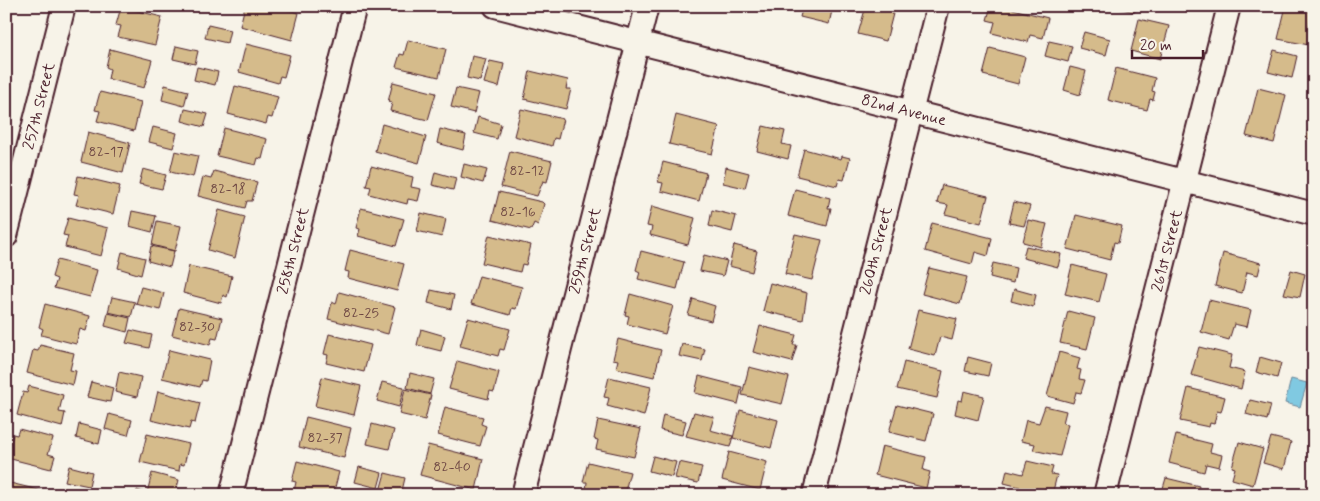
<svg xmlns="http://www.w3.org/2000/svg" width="1320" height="501" font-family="Mynerve,sans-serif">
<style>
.water{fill:#80c9e1;stroke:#6a8598}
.building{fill:#d5bb8b;stroke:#4a1f2b}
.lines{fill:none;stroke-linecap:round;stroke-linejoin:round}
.minor-casing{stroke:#4a1f2b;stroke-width:26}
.minor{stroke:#f7f3e8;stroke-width:22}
.labels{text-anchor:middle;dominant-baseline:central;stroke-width:4;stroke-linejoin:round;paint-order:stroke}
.number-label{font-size:14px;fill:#6d4643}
.street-label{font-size:16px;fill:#4a1f2b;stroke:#f7f3e8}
</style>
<rect width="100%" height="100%" fill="#f7f3e8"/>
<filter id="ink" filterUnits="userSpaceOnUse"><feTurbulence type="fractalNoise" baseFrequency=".02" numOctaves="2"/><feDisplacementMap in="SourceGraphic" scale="10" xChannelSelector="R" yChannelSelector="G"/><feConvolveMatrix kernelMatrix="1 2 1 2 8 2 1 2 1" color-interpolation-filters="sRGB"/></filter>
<g filter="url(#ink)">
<path class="water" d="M1291 379 1307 383 1300 407 1285 403Z"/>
<path class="building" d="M245 6H273L299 13 292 40 240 26Z
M803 6H833L829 24 800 17Z
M866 6H895L886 41 858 34Z
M991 6H1001L1048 18 1043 38 1030 35 1028 42 992 33 995 22 987 20Z
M1118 6H1136L1135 12 1117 8Z
M1286 6 1312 12 1308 29 1314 31V46L1278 39Z
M121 7 162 17 155 45 118 37 121 26 116 25Z
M1139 19 1169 26 1160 59 1131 51Z
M208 25 230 30 227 43 205 38Z
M1084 32 1110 39 1106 55 1079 48Z
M408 40 446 49 439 77 396 67 400 54 404 55Z
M1049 41 1072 46 1068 62 1045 56Z
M246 44 290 55 284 77 280 76 278 83 239 72Z
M176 46 198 51 195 64 173 59Z
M990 48 1025 57 1018 84 983 75Z
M110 49 152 60 144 88 108 79 110 69 106 67Z
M1274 50 1297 56 1292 78 1268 72Z
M472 56 486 59 480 81 467 78Z
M490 61 504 64 499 87 484 83Z
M197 67 218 72 215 85 194 80Z
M1070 67 1086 71 1080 95 1064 90Z
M1116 68 1155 78 1152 91 1155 92 1153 100 1150 99 1147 110 1108 100Z
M530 71 568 80 566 89H571L566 109 524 99Z
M393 82 436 93 428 120 390 111 392 103 388 102Z
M165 85 188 91 184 106 162 100Z
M235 86 278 97 272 118 268 117 266 124 228 114Z
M456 88 479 93 474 113 451 107Z
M1258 88 1286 95 1274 143 1246 136Z
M100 92 141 102 134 131 97 121 100 111 95 110Z
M185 109 208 114 204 127 182 121Z
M521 109 563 119 558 139 554 138 552 146 514 136Z
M1314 110V140L1306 138Z
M676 115 719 126 712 154 669 144Z
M478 117 501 124 497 139 474 133Z
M382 124 426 137 419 163 375 151Z
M763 126 785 131 782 144 791 146 788 159 757 151Z
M153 127 177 133 173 148 149 142Z
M224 128 267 139 262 159 258 158 256 165 217 156Z
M440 129 466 135 463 150 437 143Z
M88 132 130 143 123 173 81 162Z
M804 149 841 159 842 156 850 158 844 180 839 179 837 186 797 176Z
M175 151 198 156 193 177 170 172Z
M510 151 552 161 547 182 543 181 537 196 501 187Z
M663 162 706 173 699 201 661 191 663 183 658 182Z
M464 164 487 170 483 183 461 177Z
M371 166 413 177 411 187 421 189 418 201 408 199 407 204 369 194 371 187 366 186Z
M726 167 749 173 745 188 723 183Z
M143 169 166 175 162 189 139 184Z
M214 171 257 182 252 201H247L245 208 198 196 203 177 211 179Z
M435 172 456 178 453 190 432 185Z
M78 176 120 186 113 214 76 205 79 195 74 194Z
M942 185 988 196 981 223 945 214 948 205 937 203Z
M795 189 830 198 828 208H831L827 226 788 216Z
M499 192 542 202 544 204 538 225 534 223 531 230 492 220Z
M1014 202 1030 206 1024 226 1009 223Z
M652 206 695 218 688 245 650 235 652 227 647 226Z
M361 208 404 219 396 246 358 236 360 229 356 228Z
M219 210 245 217 235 258 208 250Z
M712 210 736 216 732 232 709 226Z
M132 211 156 216 152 232 129 226Z
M421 213 446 219 442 237 417 231Z
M1076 215 1122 226 1118 243 1114 242 1110 260 1067 249Z
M68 218 108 228 101 256 65 247 68 236 63 235Z
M1028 220 1047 224 1041 247 1023 242Z
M157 221 181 226 175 251 152 245Z
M932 223 992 238 988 256 975 252 972 264 925 251Z
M795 234 822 240 812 280 785 274Z
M489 235 531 245 526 265 522 264 520 272 482 263Z
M734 245 757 251 752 272 729 266Z
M151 246 174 251 170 267 148 261Z
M1026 246 1061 254 1058 267 1023 258Z
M350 250 404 264 397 291 348 278 349 272 345 271Z
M641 251 684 262 677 289 638 279 640 272 636 270Z
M122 252 145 258 141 275 118 268Z
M1223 253 1261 263 1258 275 1247 272 1242 293 1215 286Z
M704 255 727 261 723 276 700 271Z
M57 260 97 270 90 297 54 288 57 279 52 277Z
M993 263 1016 268 1013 283 990 277Z
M1072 265 1106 274 1099 302 1065 294Z
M189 266 232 276 227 297 223 295 221 303 183 293Z
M929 268 967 277 960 304 922 294Z
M1291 270 1305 274 1300 297 1284 294Z
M479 276 522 287 516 309 512 308 510 315 471 304Z
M770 283 807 293 803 320 763 311Z
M141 287 164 293 160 310 136 304Z
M1014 289 1036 295 1033 307 1011 301Z
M431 290 454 295 451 309 428 303Z
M339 292 395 307 388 334 328 319 332 302 336 304Z
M630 294 673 306 665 334 627 324 629 316 625 315Z
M112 297 135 302 131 317 108 312Z
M693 299 715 306 711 321 688 315Z
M1209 300 1251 310 1247 327 1234 324 1229 340 1201 332Z
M45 304 90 316 86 331 80 329 76 344 41 335 43 329 39 327Z
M179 308 222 318 217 339 212 338 210 345 172 335Z
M918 310 957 319 952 340 940 337 935 356 908 349Z
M1068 311 1095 318 1087 349 1060 343Z
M108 313 130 318 127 332 105 326Z
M468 318 510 329 504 350 500 349 498 356 460 346Z
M760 326 796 335 793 345H797L792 362 753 352Z
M421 329 445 336 441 351 417 345Z
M130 330 152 335 149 348 126 343Z
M329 334 371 345 364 372 326 363 328 355 324 354Z
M618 339 661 350 654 377 616 368 618 360 613 359Z
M682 344 705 349 702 361 679 356Z
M40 345 74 353 70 370 76 371 73 385 27 373 33 350 38 351Z
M1199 347 1232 355 1229 368 1245 372 1241 389 1191 375Z
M169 350 210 360 206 381 202 380 200 387 162 378Z
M1059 352 1080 358 1077 369 1081 370 1079 379 1085 380 1081 393 1076 392 1073 403 1047 396Z
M968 357 991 363 988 376 965 371Z
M1260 357 1281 363 1277 378 1256 372Z
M457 361 499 372 494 392 490 391 488 399 449 389Z
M904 362 943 371 937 398 897 389Z
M749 367 789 377 782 404 742 395Z
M119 372 141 377 137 397 115 392Z
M410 373 434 379 430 394 407 388Z
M699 376 742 387 738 404 695 393Z
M322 377 361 386 354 415 315 406Z
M609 377 651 387 644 416 607 406 609 398 604 397Z
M91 382 113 388 110 402 87 397Z
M382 382 404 387 399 407 377 401Z
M29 386 63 395 59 412 65 413 62 427 17 415 23 392 27 393Z
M1188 388 1225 397 1221 412 1217 411 1214 424 1210 423 1209 427 1180 421Z
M405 389 431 395 425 420 399 414Z
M158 391 200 403 195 423 191 422 189 429 151 420Z
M964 391 984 396 978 420 955 414 958 400 962 401Z
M1250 400 1271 405 1267 420 1246 414Z
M897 405 933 414 926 441 889 432Z
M1045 406 1066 411 1063 423 1068 424 1060 456 1033 450 1035 444 1021 441 1026 420 1039 423Z
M445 407 483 417 481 424 486 426 480 446 438 435Z
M740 410 778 420 771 448 733 438Z
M694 412 714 417 710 430 733 436 730 447 686 436Z
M109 414 132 420 128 435 105 429Z
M663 415 686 421 682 435 660 430Z
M306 417 351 428 344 458 299 447Z
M598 420 641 429 634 457 596 449 598 440 594 439Z
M79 424 102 430 99 444 76 438Z
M372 424 394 430 389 449 367 444Z
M19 429 53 438 48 454 55 456 51 469 7 458 13 434 17 435Z
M147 434 189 444 184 465 180 464 179 471 140 462Z
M1176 435 1212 444 1210 452 1222 455 1219 467 1206 464 1204 472 1169 463Z
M1271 437 1291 442 1284 469 1263 463Z
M1239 442 1263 449 1253 485 1232 479 1235 468 1232 467Z
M428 445 483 459 476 490 420 475Z
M882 446 926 457 923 470 930 472 926 488 875 475Z
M729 452 767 462 760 490 722 480Z
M653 456 676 462 672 477 649 471Z
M297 461 339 472 333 495H308L294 491 296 482 292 481Z
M1027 461 1053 467 1051 474 1057 475 1052 495H1018L1020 487 1004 483 1007 470 1023 474Z
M588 462 630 472 624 495H606L586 490 587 482H583Z
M679 462 702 467 698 483 675 478Z
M69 466 92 472 89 486 65 481Z
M359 467 382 473 378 488 355 482Z
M152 473 179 480 175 495H136L137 490 147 493Z
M385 473 405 478 401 495 380 491Z
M1166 478 1199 486 1197 495H1161Z
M6 482 43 491 42 495H6Z
M872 489 896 495H870Z"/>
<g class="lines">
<g class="minor-casing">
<g id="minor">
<path id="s1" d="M495 6 1314 214"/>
<path id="s2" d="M6 236 64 6"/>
<path id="s3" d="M231 495 355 6"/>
<path id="s4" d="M523 495 647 6"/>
<path id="s5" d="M814 495 938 6"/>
<path id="s6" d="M1105 495 1229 6"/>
</g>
</g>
<use href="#minor" class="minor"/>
</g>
</g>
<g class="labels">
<g class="number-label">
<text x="106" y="152">82-17</text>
<text x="527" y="171">82-12</text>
<text x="228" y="189">82-18</text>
<text x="518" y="212">82-16</text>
<text x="361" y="313">82-25</text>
<text x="197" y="327">82-30</text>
<text x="325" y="438">82-37</text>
<text x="452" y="467">82-40</text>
</g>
<g class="street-label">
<text stroke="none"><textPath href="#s2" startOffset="134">257th Street</textPath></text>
<text stroke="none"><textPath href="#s1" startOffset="422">82nd Avenue</textPath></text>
<text stroke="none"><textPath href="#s3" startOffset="252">258th Street</textPath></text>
<text stroke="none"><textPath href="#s4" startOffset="252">259th Street</textPath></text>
<text stroke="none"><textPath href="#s5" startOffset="252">260th Street</textPath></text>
<text stroke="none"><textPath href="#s6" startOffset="252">261st Street</textPath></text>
</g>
</g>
<rect width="1320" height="501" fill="none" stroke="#f7f3e8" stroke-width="25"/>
<rect x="12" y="12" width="1295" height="476" fill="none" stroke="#4a1f2b" stroke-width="2" filter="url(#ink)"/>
<path d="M1132 50v8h71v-8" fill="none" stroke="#4a1f2b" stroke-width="2.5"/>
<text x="1140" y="50" font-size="15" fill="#4a1f2b" stroke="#f7f3e8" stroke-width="4" paint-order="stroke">20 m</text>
</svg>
